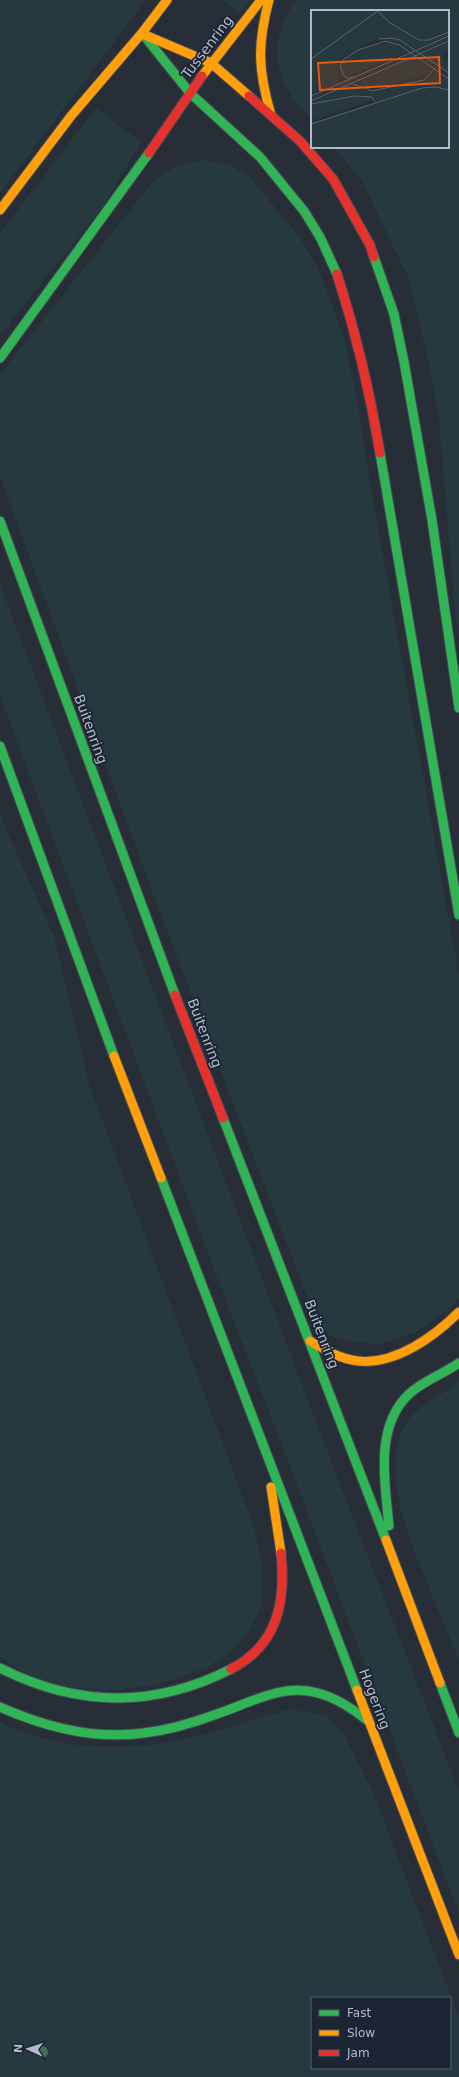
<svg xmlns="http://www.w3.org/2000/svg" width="459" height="2077" font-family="'DejaVu Sans',sans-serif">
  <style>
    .green { fill: #25393e; fill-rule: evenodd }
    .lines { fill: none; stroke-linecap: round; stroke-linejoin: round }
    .fast-casing { stroke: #454a53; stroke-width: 11 }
    .slow-casing { stroke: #454a53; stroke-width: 11 }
    .jam-casing { stroke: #454a53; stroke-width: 11 }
    .fast { stroke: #30b455; stroke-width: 9 }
    .slow { stroke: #ff9f0a; stroke-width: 9 }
    .jam { stroke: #e5322d; stroke-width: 9 }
    .tree { fill: #4b6a5a }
    .labels { text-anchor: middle; stroke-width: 3.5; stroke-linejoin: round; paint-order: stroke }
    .street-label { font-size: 14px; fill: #b2baca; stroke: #1b2533 }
    .inset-road { fill: none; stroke: #5f6672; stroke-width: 1 }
    .view { fill: #e8590c; fill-opacity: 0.15; stroke: #e8590c; stroke-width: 2 }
    .inset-edge { fill: none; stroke: #b2baca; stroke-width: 2 }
  </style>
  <rect width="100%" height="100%" fill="#282e38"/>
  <path class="green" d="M0,0H146L0,193Z
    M222,0H251L241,13Z
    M296,0H459V642L455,613L439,419L428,360L408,277L362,181L334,147H448V11H312V120C304,111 293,100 287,89C270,59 276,27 296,0Z
    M96,108L141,142L104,205L0,335V233Z
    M205,160L230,165L250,177L300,238L318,268L343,334L357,398L371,488L459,975V1298L444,1313L416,1332L380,1344L353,1342L331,1336L317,1323L159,910L0,477V374L151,184C170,167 180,164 205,160Z
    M0,584L328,1453L459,1791V1914L289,1464L219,1283L0,696Z
    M0,812L9,836L55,939L90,1087L253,1524L262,1561L263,1602L250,1630L232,1651L206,1668L156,1685L116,1690L72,1688L32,1677L0,1657Z
    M459,1381V1661C449,1636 438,1611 428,1585C409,1538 380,1475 405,1425C416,1404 443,1396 459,1381Z
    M290,1709L327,1716L345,1736L373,1792L459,2017V2077H0V1722C58,1752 131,1752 194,1737C226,1730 258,1718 290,1709ZM312,1998H450V2068H312Z"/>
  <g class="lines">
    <defs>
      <path id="fast" d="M142,33L190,93L260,157L304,211L320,237L337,274
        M374,257L394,314L404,362L432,520L459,708
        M0,358L149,153
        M380,453L459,915
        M0,521L175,995
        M0,746L114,1056
        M223,1118L386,1540
        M161,1178L357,1690
        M389,1526C385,1483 374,1427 409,1394C423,1381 443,1374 459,1363
        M0,1668C77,1707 153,1709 231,1669
        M440,1683L459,1733
        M0,1707C45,1727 94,1740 144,1733C169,1730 193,1723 217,1714C250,1703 282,1683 318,1693C337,1698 353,1709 368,1721"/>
      <path id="slow" d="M269,0C257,45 258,70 271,115
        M145,35L211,63L249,96
        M202,76L261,0
        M0,210L71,116L142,33L167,0
        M114,1056L161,1178
        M310,1341C325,1350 340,1359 358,1361C395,1365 434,1337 459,1312
        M271,1487L281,1553
        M386,1540L440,1683
        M357,1690L459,1955"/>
      <path id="jam" d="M249,96L300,141L333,179L370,245L374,257
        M149,153L202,76
        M337,274C356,333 370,392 380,453
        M175,995L223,1118
        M231,1669C278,1645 286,1602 281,1553"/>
    </defs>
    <use href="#fast" class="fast-casing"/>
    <use href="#slow" class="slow-casing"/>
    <use href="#jam" class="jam-casing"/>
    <use href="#fast" class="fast"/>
    <use href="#slow" class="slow"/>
    <use href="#jam" class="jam"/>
  </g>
  <circle class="tree" cx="42" cy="2052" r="6"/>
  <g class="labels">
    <g class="street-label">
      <text transform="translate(207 47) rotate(-53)" y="5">Tussenring</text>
      <text transform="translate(91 729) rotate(70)" y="5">Buitenring</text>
      <text transform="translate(205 1033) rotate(69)" y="5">Buitenring</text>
      <text transform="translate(322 1334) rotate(69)" y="5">Buitenring</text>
      <text transform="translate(375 1699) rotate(69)" y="5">Hogering</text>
    </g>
  </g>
  <g transform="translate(311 10)">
    <rect width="138" height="138" fill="#282e38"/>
    <path d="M0,0H138V21L114,29L108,28L70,6L106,29L115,30L138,22V25L105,39L90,30L72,27L57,33L30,48L27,55L28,72L0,85ZM138,27V30L108,43L122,53L120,55L103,44L0,90V87L101,43L84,32L73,29L87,30L105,41ZM79,32L97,42L35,67L30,59L32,51L47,40ZM138,32V38L131,47L138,57V62L111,44ZM104,46L118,57L119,61L113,66L62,78L52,75L51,70ZM125,63L138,70V79L120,76L67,91L61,86L41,85L0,93L40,75H46L54,81L61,82L113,71ZM126,77L138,81V138H0V114L112,78ZM38,87H60L62,90L0,111V94Z" fill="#25393e"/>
    <path class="inset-road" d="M67,1L78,12L108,30H117L138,22M68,29L80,28L89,30L138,63M0,49L68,0M44,67L36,68L32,65L29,56L33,49L47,40L75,31L88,35L138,69M42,74L61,81L113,70L125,57M0,86L138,26M0,91L138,31M0,94L43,86L61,87L64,92M0,114L111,78L125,77L138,80"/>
    <path class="view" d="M128,47L129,73L9,80L7,53Z"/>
    <rect width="138" height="138" class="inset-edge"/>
  </g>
  <rect x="311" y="1997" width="140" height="72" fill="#1b2533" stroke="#57616f"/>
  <rect x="319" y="2010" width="20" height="6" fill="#30b455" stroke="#57616f"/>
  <text x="347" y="2017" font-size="12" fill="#b2baca">Fast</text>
  <rect x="319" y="2030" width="20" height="6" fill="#ff9f0a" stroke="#57616f"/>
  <text x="347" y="2037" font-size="12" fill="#b2baca">Slow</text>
  <rect x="319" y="2050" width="20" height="6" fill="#e5322d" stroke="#57616f"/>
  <text x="347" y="2057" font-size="12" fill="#b2baca">Jam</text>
  <g transform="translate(28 2049) rotate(273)" stroke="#1b2533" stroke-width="3" paint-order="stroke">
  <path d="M0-3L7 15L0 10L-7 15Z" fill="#b2baca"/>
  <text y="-6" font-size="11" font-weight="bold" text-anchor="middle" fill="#b2baca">N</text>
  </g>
</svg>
